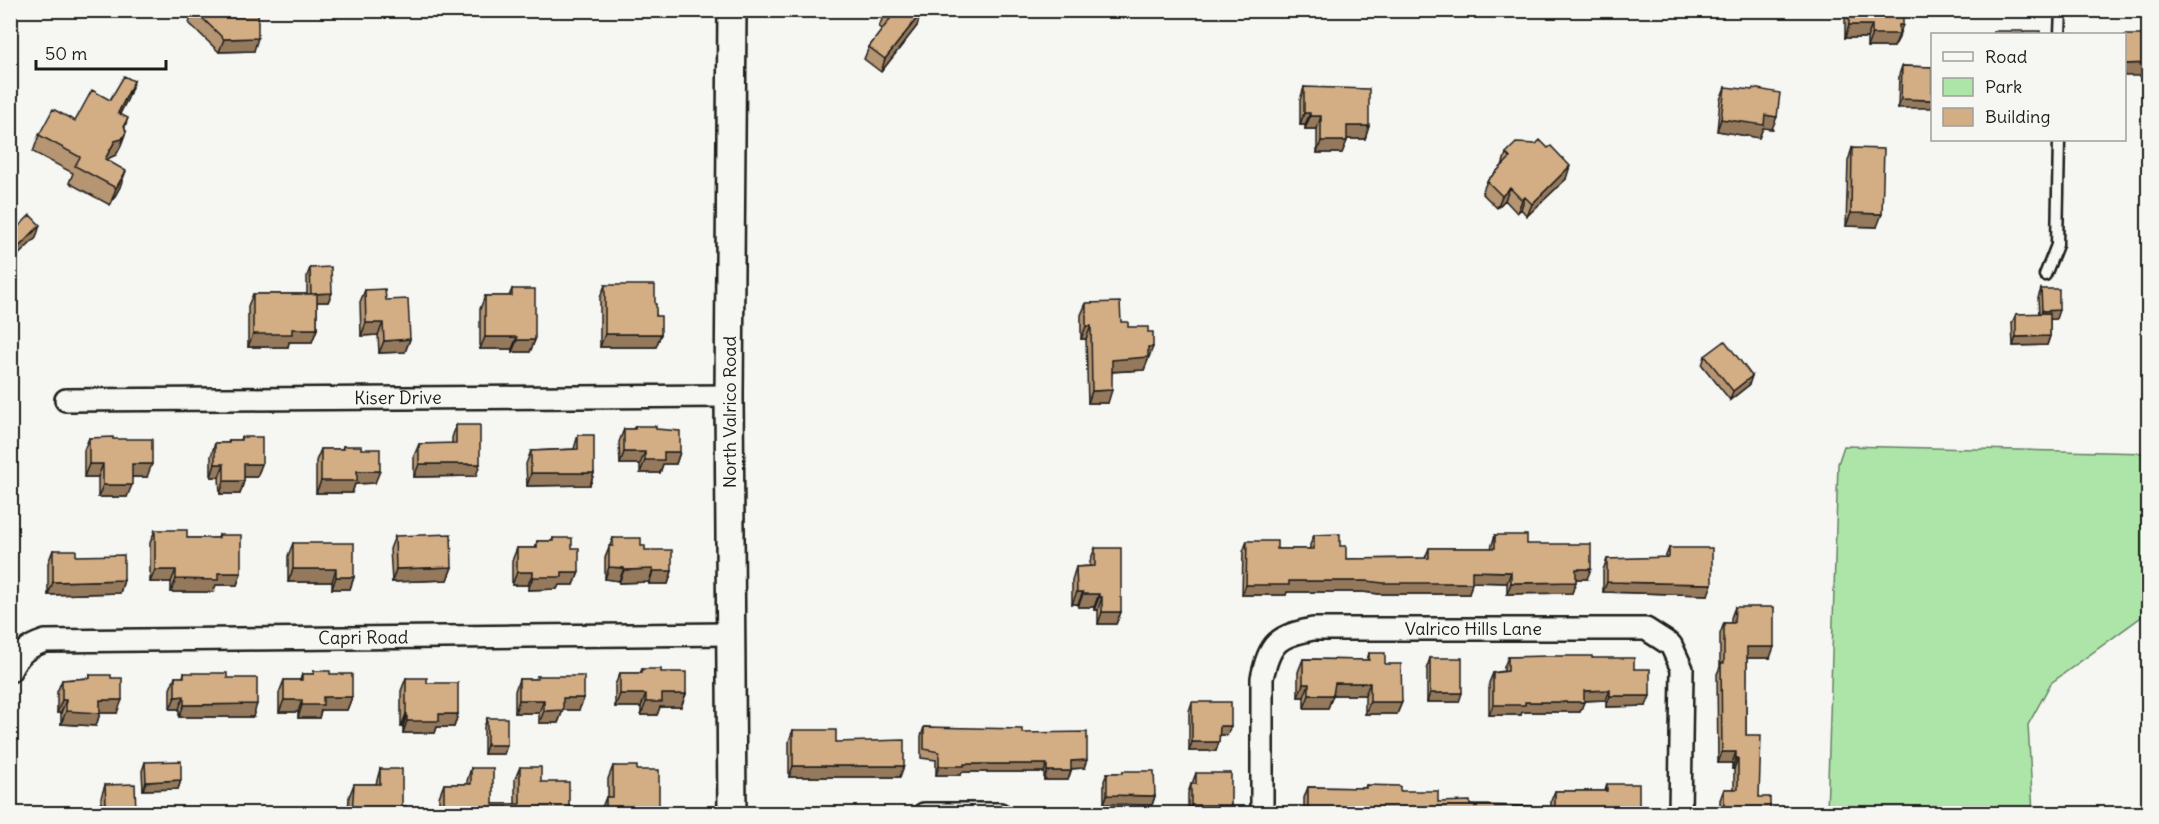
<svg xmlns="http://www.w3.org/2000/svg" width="2159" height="824" font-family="Delius,sans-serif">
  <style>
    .green { fill: #ade5a9; stroke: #648062; stroke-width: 1.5 }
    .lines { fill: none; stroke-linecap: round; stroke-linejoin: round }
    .service-casing { stroke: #1c1c1c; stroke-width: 15 }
    .minor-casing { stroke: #1c1c1c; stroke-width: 26 }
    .tertiary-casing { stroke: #1c1c1c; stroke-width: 32 }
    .service { stroke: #f6f6f2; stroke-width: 10 }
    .minor { stroke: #f6f6f2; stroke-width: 21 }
    .tertiary { stroke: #f6f6f2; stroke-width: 27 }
    .wall { fill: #b59572; stroke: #1c1c1c; stroke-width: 1.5 }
    .shaded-wall { fill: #94795c; stroke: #1c1c1c; stroke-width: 1.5 }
    .building { fill: #d3ad84; stroke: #1c1c1c; stroke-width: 1.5 }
    .labels { text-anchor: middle; stroke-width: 4.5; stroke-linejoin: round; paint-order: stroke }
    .street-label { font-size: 18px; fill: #1c1c1c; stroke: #f6f6f2 }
  </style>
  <rect width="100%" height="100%" fill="#f6f6f2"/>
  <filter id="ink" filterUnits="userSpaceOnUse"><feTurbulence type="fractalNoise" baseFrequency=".0167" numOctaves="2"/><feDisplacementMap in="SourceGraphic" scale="12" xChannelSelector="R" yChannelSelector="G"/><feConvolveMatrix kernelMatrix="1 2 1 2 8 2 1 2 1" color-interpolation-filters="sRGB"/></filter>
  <g filter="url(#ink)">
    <path class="green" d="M1844,446L2148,453V612L2051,683L2028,725L2033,813H1827L1838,464Z"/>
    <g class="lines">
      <defs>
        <path id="service" d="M2060,34L2061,10
          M2045,275L2057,245L2059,140"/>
        <g id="minor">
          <path id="s1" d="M66,400L729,396"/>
          <path id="s2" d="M10,671C18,654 27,647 45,641L730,634"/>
          <path d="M924,814H1000"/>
          <path id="s3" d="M1262,814V678C1270,642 1278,636 1313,629H1646L1671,645L1682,669L1680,814"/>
        </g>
        <path id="tertiary" d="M732,814L729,396L732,10"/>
      </defs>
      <use href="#service" class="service-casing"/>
      <use href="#minor" class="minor-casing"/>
      <use href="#tertiary" class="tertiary-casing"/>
      <use href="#service" class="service"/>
      <use href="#minor" class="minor"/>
      <use href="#tertiary" class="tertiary"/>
    </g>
    <path class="wall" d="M194,10H259L254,51L219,52L189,23Z
      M1847,10H1903L1899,38L1894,47H1867V38H1845V17Z
      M884,14L917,26L881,72L864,59L869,47L883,29L879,27Z
      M1902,66L1932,67L1898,108L1899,75Z
      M134,81L128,98L120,114L124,127L120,148L116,155L109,158L108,160L120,187L110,205L69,183L73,173L33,152L39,135L75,121L110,100Z
      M1304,87L1369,126L1365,139H1347L1342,153H1317V129H1305V125H1300V100Z
      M1725,87L1772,129L1763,128L1759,138L1717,131L1720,100Z
      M1852,148L1877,227L1846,226L1848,161Z
      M1506,153L1566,179L1527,216L1521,209L1517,213L1505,200L1497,208L1482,193L1487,181L1502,166Z
      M310,268L332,293L328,302H317V329L312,342H289L288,347H248V306L253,294H307V276Z
      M605,285L655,304L656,316L661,334L656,347H600V298Z
      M512,289L535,340L530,352H512V349H480V309L485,296H509Z
      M2041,289L2056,319H2050V336L2047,345L2013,346L2012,323L2016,314H2039L2038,298Z
      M365,290L386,300L410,339L405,352L379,353L378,335L361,336L360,302Z
      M1086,303L1121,322L1128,327L1148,360L1144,370L1112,372L1108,403H1088L1086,339H1081V315Z
      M1705,356L1749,385L1730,400L1702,365Z
      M456,425L476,476L414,477V456L419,444H452V438Z
      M635,426L656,429L680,452L676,464H663L660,473H640V464H620L619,442L624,429H633Z
      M578,435L594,473L590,485L527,486L526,464L531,451L574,449Z
      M241,437L262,464L257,477H244V481L240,494H220L219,477H211V456L215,443H228L229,440H240Z
      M89,438L113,439L147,477H132L127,497H98V477H84V450Z
      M343,446L361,449L375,483L355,484L352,493H316V461L321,449H342Z
      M155,530L187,538H218L219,535L241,573L237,585H216L213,592H171V582H150V543Z
      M1314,535L1340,546L1346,559L1425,558L1429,548H1491L1495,535L1527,544L1587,579H1576L1572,593L1507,594V583L1472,582L1469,594H1379L1363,592H1287L1286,595H1242L1243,552L1247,541L1277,549H1310V545Z
      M395,536L452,567L447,580L392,582L390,549Z
      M553,538L572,548L579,572L574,585H559L557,589L528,590V585H512V561L517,548H535L537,541H552Z
      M613,538L641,546L645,550L672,571L668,584H649V582L619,583V581L605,579V558Z
      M293,543L354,577L350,589H332V582H288V556Z
      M1095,548L1121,612L1116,624H1098V610H1094V607H1078V604H1072V580L1076,567L1090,566V561Z
      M1669,548L1708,595L1603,592V570L1607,559L1665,558Z
      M53,550L76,556L124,580L120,593L48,595V563Z
      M1735,607L1770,658H1747L1746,699V735L1759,797L1770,813H1720V800L1724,789H1734V769H1732V763H1718L1717,674L1720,667V634L1724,623H1731V618Z
      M1369,653L1385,664L1402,702L1397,714H1365V695H1333L1328,708H1304V697H1298V672L1303,659L1367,660Z
      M1508,657L1592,658L1634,669L1646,706L1606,707V700L1584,701L1580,712H1522L1521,715H1489V683L1493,673L1504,671V667Z
      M1430,658L1459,702H1427V667Z
      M642,669L661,672L686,694L681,707H660L657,715H641V707H615V685L620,673H640Z
      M314,671L352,697L347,710H321L319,718H298V712H279V693L284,680H300L302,674H313Z
      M184,673L253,717H179V709H170V689L175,677H183Z
      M90,675L117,713H100L96,726L61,724V713H57V692L62,680L89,678Z
      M537,676L584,698L579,710H563L558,723H539V713H515V691L519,679H536Z
      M406,678L427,683L458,714L454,727H437L435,733H403V727H401V691Z
      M1192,702L1227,735H1220L1216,751H1189V711Z
      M487,718L507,745L504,754H484V727Z
      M924,727L1022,733L1084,768L1071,769L1068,780H1044V772H962L961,775H936V760L921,758V736Z
      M793,730L836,742L900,777H789V741Z
      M145,762L181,780L178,789L143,790L142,771Z
      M613,766L637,770L657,813H601V810L606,797H608V779Z
      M520,767L541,782L569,806L572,813H437L439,808V797L444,784H467V781L471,768L493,804H515V779Z
      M380,769L406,813H348L349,797L354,784H376Z
      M1123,771L1155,796L1152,805L1104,804V781L1107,773H1122Z
      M1196,773L1228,813H1188V793L1191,784H1193V781Z
      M1607,784L1639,813H1551V801L1555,791H1605Z
      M105,785L136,813H93L96,804H101V797Z
      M1366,785L1400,791L1438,802L1470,805L1532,813H1304V798L1308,787L1365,788Z"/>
    <path class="shaded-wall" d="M921,13L917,26L881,72L885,59Z
      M1849,25H1872L1867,38H1845Z
      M1899,25H1903L1894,47H1867L1872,34Z
      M258,38L254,51L219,52L224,39Z
      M2148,63V76H2124V64Z
      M134,81L128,98L112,129L118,113Z
      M1901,99L1932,100V108H1898Z
      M1304,113H1310L1305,125H1300Z
      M1765,115L1777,117L1772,129L1763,128L1759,138L1717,131L1721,119Z
      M1310,116H1321L1317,129H1305Z
      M128,118L122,135L126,132L120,148L116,155L109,158L99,176L105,159Z
      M1347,126H1369L1365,139H1342Z
      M1321,141H1347L1342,153H1317Z
      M1570,166L1566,179L1527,216L1532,204Z
      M126,171L120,187L110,205L116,188Z
      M1510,188L1505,200L1497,208L1502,196Z
      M1525,197L1521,209L1517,213L1522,200Z
      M1851,213L1882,214L1877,227L1846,226Z
      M40,225L36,238L10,263V259L13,253Z
      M332,293L328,302H308L311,294Z
      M2059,310L2056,319L2039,320L2042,311Z
      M366,323H383L378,335L361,336Z
      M1086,326H1091L1086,339H1081Z
      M292,329H317L312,342H289L288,347H248L253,334Z
      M605,334H661L656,347H600Z
      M2050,336L2047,345L2013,346L2016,337Z
      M485,337H517L512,349H480Z
      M410,339L405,352L379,353L384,341Z
      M517,340H535L530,352H512Z
      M1148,347H1153L1144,370L1107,372L1112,360Z
      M1752,376L1749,385L1730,400L1733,391Z
      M1112,390L1108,403H1088L1092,391Z
      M624,452H645L640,464H620Z
      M664,452H680L676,464H663L660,473H640L645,460Z
      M89,464H103L98,477H84Z
      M132,464H152L147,477H127Z
      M215,464H224L219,477H211Z
      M244,464H262L257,477H240Z
      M419,464H480L476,476L414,477Z
      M357,471H380L375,483L355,484L352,493H316L321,481Z
      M531,473H594L590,485L527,486Z
      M224,481H244L240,494H220Z
      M103,485H132L127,497H98Z
      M452,567L447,580L392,582L396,569Z
      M609,567L624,568L619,581L605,579Z
      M293,569H336L332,582H288Z
      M653,569L649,582L619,583L624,570Z
      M1576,569H1591L1587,579H1572Z
      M155,570H176L171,582H150Z
      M653,571H672L668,584H649Z
      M1472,571L1511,572L1507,583L1469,582Z
      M517,572H533L528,585H512Z
      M562,572H579L574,585H559L557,589L528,590L533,577Z
      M218,573H241L237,585H216L213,592H171L176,579Z
      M336,577H354L350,589H332Z
      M124,580L120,593L48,595L53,582Z
      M1289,581H1367L1472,583L1469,594H1379L1363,592H1287L1286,595H1242L1246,585Z
      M1576,582L1572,593L1507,594L1511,583Z
      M1607,582L1712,584L1708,595L1603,592Z
      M1077,592H1083L1078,604H1072Z
      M1083,594H1099L1094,607H1078Z
      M1099,597H1102L1098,610H1094Z
      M1102,612H1121L1116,624H1098Z
      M1747,647H1774L1770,658H1743Z
      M1335,683H1370L1365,695H1330Z
      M1303,684H1309L1304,697H1298Z
      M1610,690L1606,700L1580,701L1584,691Z
      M1430,693H1462L1459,702H1427Z
      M620,694H646L641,707H615Z
      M662,694H686L681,707H660L657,715H641L646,702Z
      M1309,695H1333L1328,708H1304Z
      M184,696L179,709H170L175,697Z
      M1610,696H1650L1646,706L1606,707Z
      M323,697H352L347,710H321L319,718H298L302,705Z
      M563,698H584L579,710H558Z
      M62,700H66L61,713H57Z
      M100,700H122L117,713H98H100L96,726L61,724L66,711Z
      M284,700H302L298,712H279Z
      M519,700H544L539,713H515Z
      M1370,702H1402L1397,714H1365Z
      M1525,702H1584L1580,712H1522L1521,715H1489L1493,705Z
      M257,704L253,717H179L184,705Z
      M563,710L558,723H539L544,711Z
      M406,714H407L403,727H401Z
      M439,714H458L454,727H437L435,733H403L407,721Z
      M1220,726H1231L1227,735H1217Z
      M1192,742H1219L1216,751H1189Z
      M487,745H507L504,754H484Z
      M1722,752H1736L1732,763H1718Z
      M1736,758H1738L1734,769H1732Z
      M1087,760L1084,768L1068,769L1071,761Z
      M964,764H1047L1044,772H962L961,775H936L939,766Z
      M793,766H904L900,777H789Z
      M1047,771H1071L1068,780H1044Z
      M181,780L178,789L143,790L146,782Z
      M1107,795L1155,796L1152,805L1104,804Z
      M1191,805H1231L1228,813H1188Z
      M629,809H659L657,813H627Z"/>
    <path class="building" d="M194,10H258V38L224,39Z
      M887,10H918L921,13L885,59L869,47L890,19L884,14Z
      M1849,10H1903V25H1899V34H1872V25H1849Z
      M1994,31H2040V34H1994Z
      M2124,35H2148V63L2124,64Z
      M1902,66L1932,67V100L1901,99Z
      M124,76L134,81L118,113L128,118L124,125L126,132L122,139L115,141L105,159L126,171L116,188L75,166L80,157L39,135L53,109L75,121L92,90L110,100Z
      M1304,87L1369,89V126H1347V141H1321V116H1310V113H1304Z
      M1725,87L1752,90L1753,88L1780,93L1777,117L1765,115L1764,125L1721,119Z
      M1540,140L1548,148L1551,146L1570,166L1532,204L1525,197L1522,200L1510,188L1502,196L1487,181L1510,158L1506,153L1516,143L1536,144Z
      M1852,148L1884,149L1882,214L1851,213Z
      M30,215L40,225L13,253L10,251V221L11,220L18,227Z
      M331,267L332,293L311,294L310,268Z
      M605,285H655V304H656V316H661V334H605Z
      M385,289L386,300L408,299L410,339L384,341L383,323H366L365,290Z
      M512,289H535V340H517V337H485V296H512Z
      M2041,289H2059V310L2042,311Z
      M253,294H317V329H292V334H253Z
      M1120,302L1121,322H1128V327H1148V332H1153V347H1148V357L1112,360V390L1092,391L1091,326H1086V303Z
      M2050,313V336L2016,337V314Z
      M1725,341L1752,376L1733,391L1705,356Z
      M456,425H480V464H419V444L456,443Z
      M635,426H656V429L680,431V452H664V460H645V452H624V429H635Z
      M578,435H594V473H531V451L578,449Z
      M113,437V439H152V464H132V485H103V464H89V438Z
      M241,437H262V464H244V481H224V464H215V443H229V440H241Z
      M343,446H361V449H380V471H357V481H321V449H343Z
      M155,530H187V538H219V535H241V573H218V580L176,579V570H155Z
      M451,534L452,567L396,569L395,536Z
      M1340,534V546H1346V559L1429,558V548H1495V535H1527V544H1591V569H1576V582L1511,583V572L1472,571V583H1383L1367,581H1289V585H1246L1247,541H1277V549H1314V535Z
      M553,538H572V548H579V572H562V577H533V572H517V548H537V541H553Z
      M613,538H641V546H645V550H672V571H653V569L624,570V568L609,567V546H613Z
      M293,543H354V577H336V569H293Z
      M1095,548H1121V612H1102V597H1099V594H1083V592H1077L1076,567L1095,566Z
      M1669,548H1712V584L1607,582V559L1669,557Z
      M53,550H76V556L124,555V580L53,582Z
      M1735,607H1774V647H1747V695H1746V735H1761L1759,797H1770V813H1724V789H1738V758H1736V752H1722L1721,663H1724V623H1734Z
      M1369,653H1385V664H1401L1402,702H1370V683H1335L1333,695H1309V684H1303V659L1369,660Z
      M1548,656H1592V658H1634V669H1650V696H1610V690L1584,691V702H1525V705H1493V673L1508,671V657Z
      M1430,658H1462V693H1430Z
      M642,669H661V672H686V694H662V702H646V694H620V673H642Z
      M314,671H330V674H352V697H323V705H302V700H284V680H302V674H314Z
      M184,673H227V678H257V704L184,705V696L175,697V677H184Z
      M90,675H111V678H122V700H100V713L66,711V700H62V680L90,678Z
      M537,676H584V698H563V710L544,711V700H519V679H537Z
      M406,678H427V683H458V714H439V721H407V714H406Z
      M1192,702H1231V726H1220L1219,742H1192Z
      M487,718H507V745H487Z
      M924,727L1022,729V733L1087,732V760L1071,761V771H1047V764H964V766H939V752L924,749Z
      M793,730H836V742L904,740V766H793Z
      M181,761V780L146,782L145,762Z
      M613,766H637V770H659V809H629V813H606V797H613Z
      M520,767H541V782H569V806H572V813H439V808H444V784H471V768H493V804H520Z
      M380,769H402V806H406V813H352L354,784H380Z
      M1123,771H1154L1155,796L1107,795V773H1123Z
      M1196,773H1231V805H1191V784H1196Z
      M135,784L136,813H96V804H106L105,785Z
      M1607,784H1639V813H1555V791H1607Z
      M1366,785L1400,786V791H1438V802L1470,801V805L1532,806V813H1308V787L1366,788Z"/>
  </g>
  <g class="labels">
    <g class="street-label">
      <text dy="6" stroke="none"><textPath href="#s1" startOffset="332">Kiser Drive</textPath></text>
      <text transform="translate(730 412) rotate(-90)" y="6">North Valrico Road</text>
      <text dy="6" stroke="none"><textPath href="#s3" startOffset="374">Valrico Hills Lane</textPath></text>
      <text dy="6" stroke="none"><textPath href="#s2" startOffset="366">Capri Road</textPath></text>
    </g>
  </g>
  <rect width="2159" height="824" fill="none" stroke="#f6f6f2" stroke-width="36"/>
  <rect x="18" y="18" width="2123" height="788" fill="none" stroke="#1c1c1c" stroke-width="2" filter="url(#ink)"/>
  <rect x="1931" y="33" width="195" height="108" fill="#f6f6f2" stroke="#9f9f9c" stroke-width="1.5"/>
  <rect x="1943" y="52" width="30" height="9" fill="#f6f6f2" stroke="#9f9f9c" stroke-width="1.5"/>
  <text x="1985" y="63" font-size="18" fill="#1c1c1c">Road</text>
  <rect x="1943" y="78" width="30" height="18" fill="#ade5a9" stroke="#9f9f9c" stroke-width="1.5"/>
  <text x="1985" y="93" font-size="18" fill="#1c1c1c">Park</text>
  <rect x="1943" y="108" width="30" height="18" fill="#d3ad84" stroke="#9f9f9c" stroke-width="1.5"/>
  <text x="1985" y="123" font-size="18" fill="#1c1c1c">Building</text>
  <path d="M36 60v9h130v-9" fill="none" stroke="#1c1c1c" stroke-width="3"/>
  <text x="45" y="60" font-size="18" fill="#1c1c1c" stroke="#f6f6f2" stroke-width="4.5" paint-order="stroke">50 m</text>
</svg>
